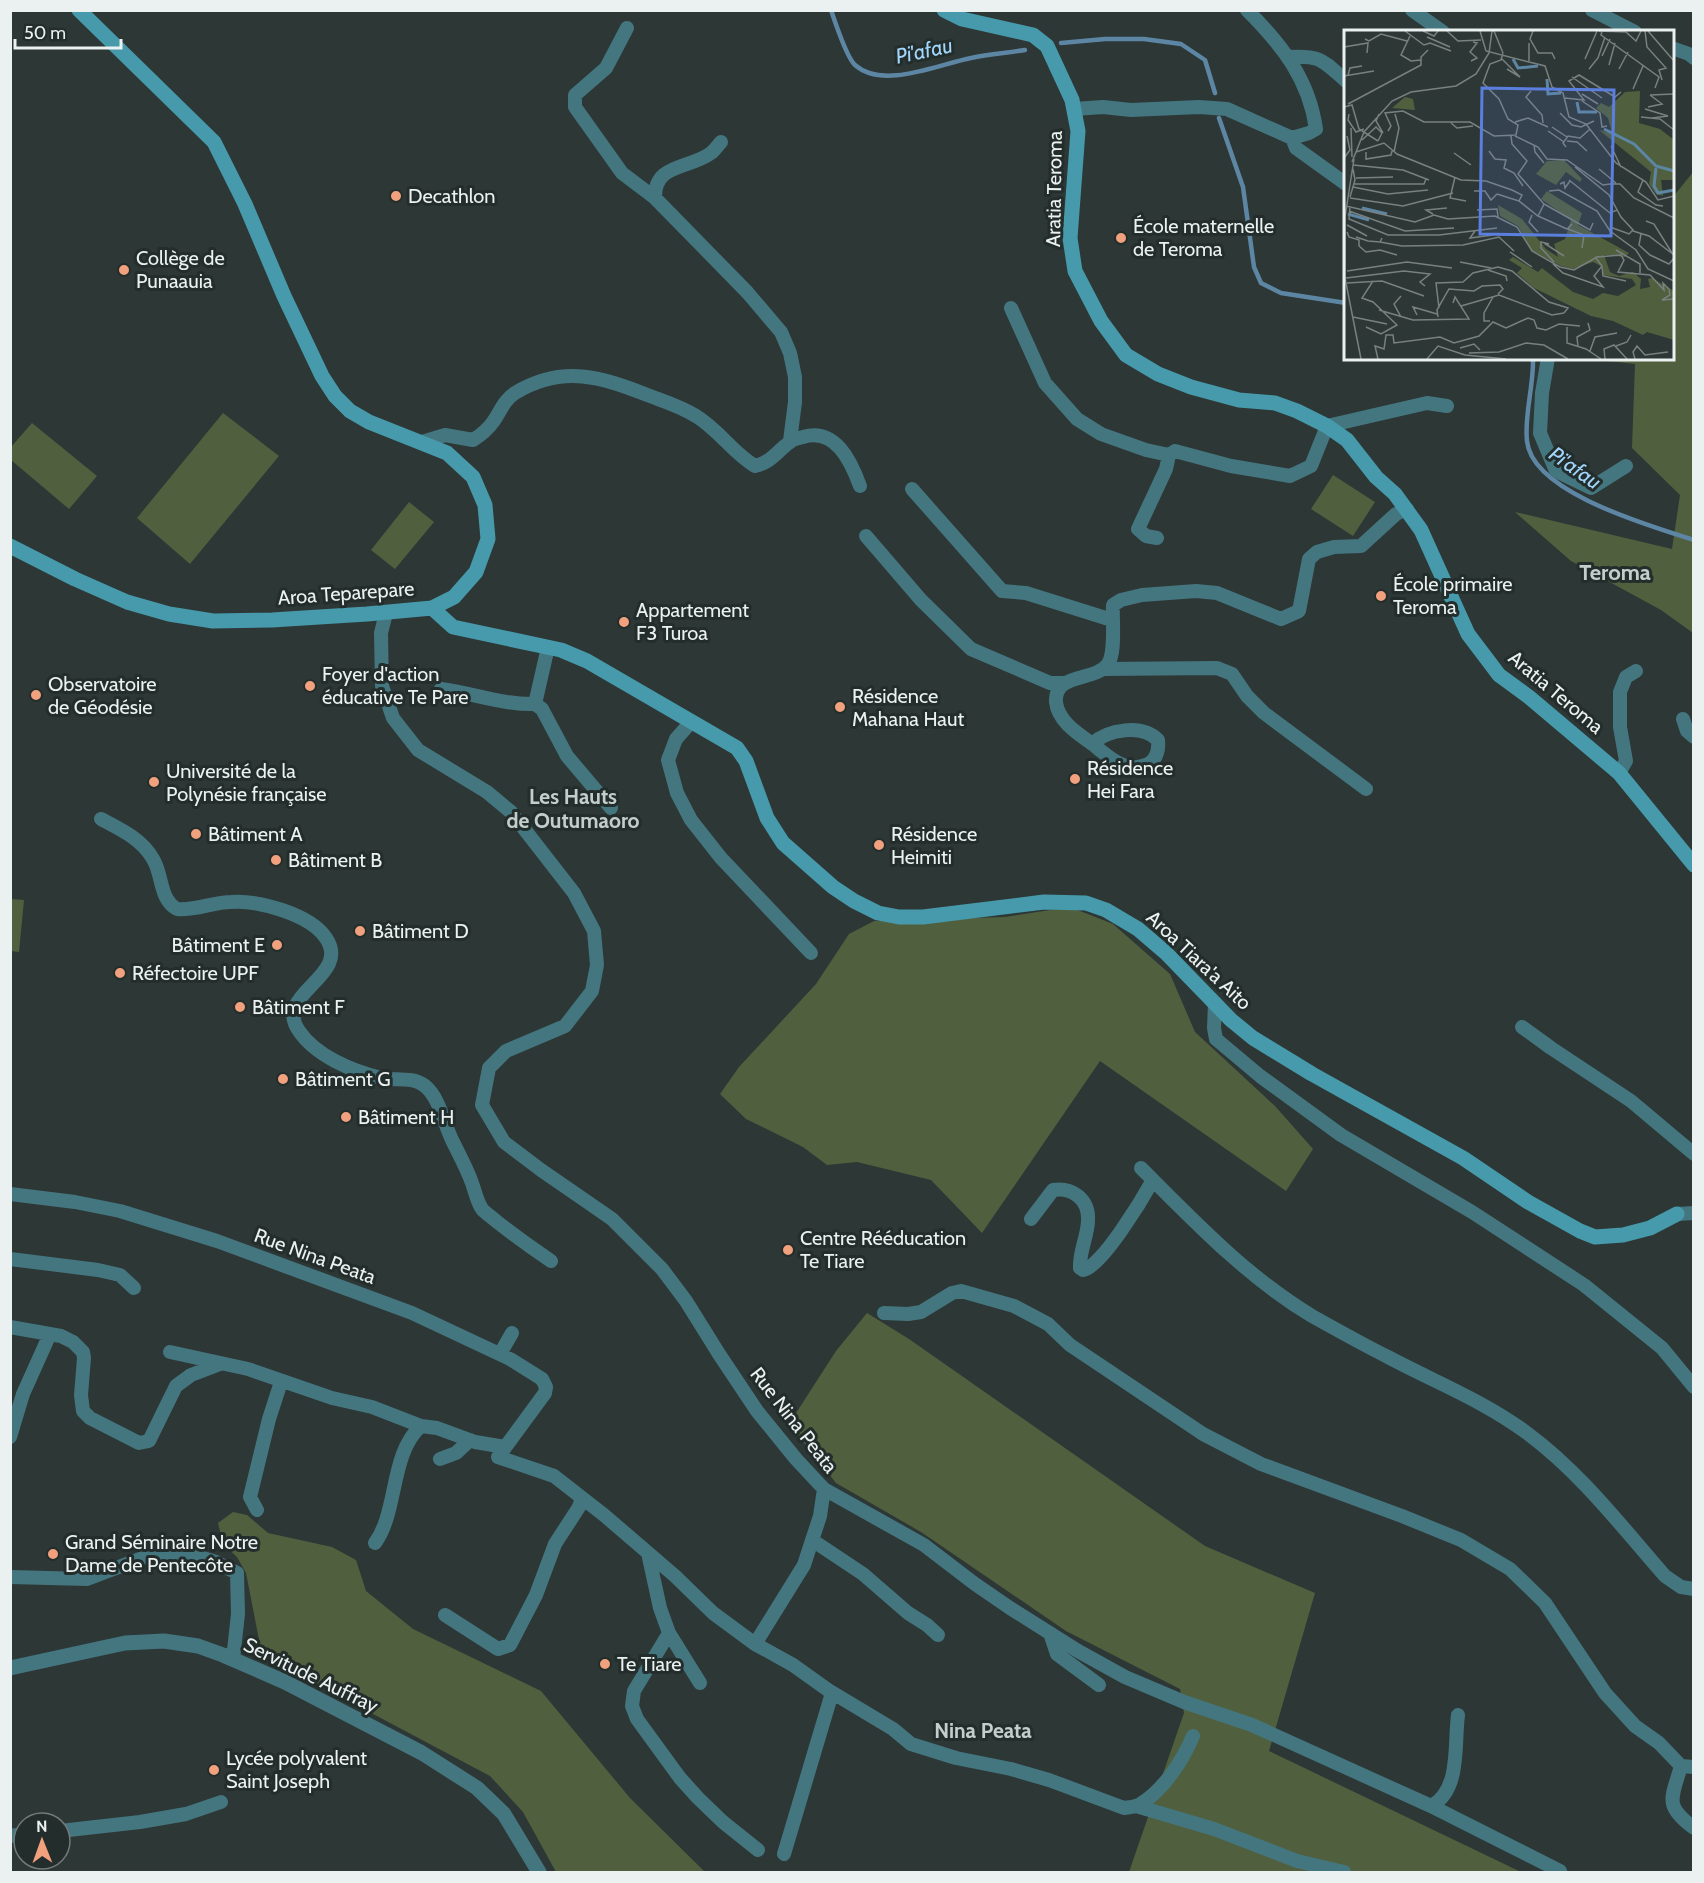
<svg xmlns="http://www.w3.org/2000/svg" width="1704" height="1883" font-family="Cabin,sans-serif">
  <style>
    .green { fill: #50603e }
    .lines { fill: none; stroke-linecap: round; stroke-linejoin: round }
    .stream { stroke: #5d86a4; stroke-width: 4.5 }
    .minor { stroke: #447680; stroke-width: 14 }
    .tertiary { stroke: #447680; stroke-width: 15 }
    .secondary { stroke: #469aab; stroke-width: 15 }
    .poi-dot { fill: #f1a17d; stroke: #232d2b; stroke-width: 2 }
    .labels { text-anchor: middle; stroke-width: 6; stroke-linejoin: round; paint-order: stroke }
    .street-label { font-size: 20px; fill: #ebf1f0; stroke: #232d2b }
    .poi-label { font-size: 20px; fill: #ebf1f0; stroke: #232d2b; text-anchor: start }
    .water-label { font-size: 21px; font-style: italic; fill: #a2d6fc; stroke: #232d2b }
    .neighbourhood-label { font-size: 21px; font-weight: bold; fill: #c3cecc; stroke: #232d2b }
    .quarter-label { font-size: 22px; font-weight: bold; fill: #c3cecc; stroke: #232d2b }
    .inset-river { fill: none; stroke: #5d86a4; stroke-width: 3 }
    .inset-road { fill: none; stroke: #798180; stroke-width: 1.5 }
    .view { fill: #5b7fdf; fill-opacity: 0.15; stroke: #5b7fdf; stroke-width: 3 }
    .inset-edge { fill: none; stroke: #ebf1f0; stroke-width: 3 }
  </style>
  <rect width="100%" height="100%" fill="#2d3735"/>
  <path class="green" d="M1693,172V633L1661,610L1571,561L1515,512L1672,549L1680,495L1632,448L1635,364L1589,359L1672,358L1673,197Z
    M223,413L279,456L190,564L137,518Z
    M32,423L97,476L69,509L11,460V447Z
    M1333,475L1375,502L1353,536L1311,509Z
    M409,502L434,522L395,569L371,550Z
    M11,899L24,900L19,952L11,951Z
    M1070,907L1113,924L1170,974L1195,1032L1275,1106L1313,1149L1286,1191L1100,1061L982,1233L931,1180L857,1162L827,1165L803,1147L746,1119L720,1094L739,1067L816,984L849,934L874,921L1005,917Z
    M867,1313L909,1339L1205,1546L1315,1593L1269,1751L1521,1872H1129L1184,1713L1180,1689L1066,1631L921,1532L836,1483L789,1424L836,1351Z
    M233,1512L247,1515L268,1533L332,1547L356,1560L366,1591L413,1629L541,1691L630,1798L705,1872H556L523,1812L490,1776L262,1655L246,1573L237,1557L223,1544L218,1523Z"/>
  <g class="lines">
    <path class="stream" d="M831,10C835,22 847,58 855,65C883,90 939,64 971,58C989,54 1007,53 1025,50
      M1061,43L1105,39H1144L1181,44L1205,60L1215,93
      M1219,118L1243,187L1254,267L1261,283L1281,293L1346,303
      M1533,358C1534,385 1524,415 1527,441C1532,493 1651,526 1694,540"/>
    <path class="minor" d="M1412,10L1443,32
      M1592,10L1635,32
      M627,28L606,68L575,95V107L622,173L655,198L747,292L781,332L790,353L795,377V402L790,441
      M1672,48L1689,54L1694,58
      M1288,57C1321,55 1322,60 1346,81
      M1074,109L1103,107L1131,110L1199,107L1227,109L1292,138L1309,133L1316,129C1309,79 1282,45 1247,10
      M1292,138L1296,148L1346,184
      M655,198C654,163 690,169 711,153C715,150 718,145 721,142
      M1011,308L1045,383L1077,419L1101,434L1146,450L1169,455L1175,451L1231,466L1290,476L1311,466L1327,426L1427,403L1447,406
      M1548,358L1542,393L1540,433L1556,471L1591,488L1626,466
      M422,442L445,435L473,440C481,435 488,429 493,422C501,411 503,401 515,393C563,364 602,377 650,396C666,402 682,407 696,416C719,430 733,453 755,466C772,462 777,451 790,442C793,439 799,438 803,437C835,427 851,461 860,486
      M912,489L1002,591L1026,593L1112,620
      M866,536L921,600L971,649L1050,683H1064
      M1157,538L1146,536L1138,529L1166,469L1169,455
      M548,647L535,704L542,709L567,756L611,808
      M1103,669L1217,668L1232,674L1247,696L1264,713L1366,789
      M441,689C472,693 504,705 535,704
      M1683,719L1687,731L1694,737
      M691,722L676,739L668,760L677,793L691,820L721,858L811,953
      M1092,744C1108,729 1142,724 1158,740C1159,750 1157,759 1148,764C1125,775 1107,755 1091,743C1077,733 1058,721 1056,702C1054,672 1095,682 1108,664C1116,652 1112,621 1113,605L1121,600L1142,595L1196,591L1217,593L1281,619L1299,611L1309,559L1317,552L1334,547L1361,546L1396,514L1407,509
      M1619,773L1626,761L1620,727V692L1626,677L1636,671
      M101,819C120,829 142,839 153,859C163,875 159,899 177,909C195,911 213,902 231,902C258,900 310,914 326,938C352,977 272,993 299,1031C316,1056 352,1071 381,1078C394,1081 413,1076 425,1086C440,1098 444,1125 453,1142C460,1156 467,1169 472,1183C475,1191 477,1202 482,1209C485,1213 492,1217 496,1221C514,1235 532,1248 551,1261
      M1215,1003L1214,1028L1216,1039L1260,1076L1341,1135L1472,1212L1584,1285L1662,1348L1694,1387
      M1522,1027L1551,1048L1631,1101L1694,1154
      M1141,1168C1194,1221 1247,1277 1312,1316C1337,1330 1362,1344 1388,1357C1435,1382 1484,1401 1527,1433C1580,1472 1622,1527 1665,1576L1681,1587L1694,1589
      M10,1194L75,1202L120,1211L217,1241L412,1313L510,1359L542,1379L546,1387L545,1393L498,1457L554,1476L604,1515L675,1576L713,1613L755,1644L804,1565L820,1516L824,1489L796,1459L757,1411L719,1354L686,1301L662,1269L612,1219L541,1170L504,1142L482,1105L489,1068L506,1051L565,1026L592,991L597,965L594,931L574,893L511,812L487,792L418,750L393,718L382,686L381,633L386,613
      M1677,1214L1694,1213
      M1031,1219L1053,1190C1072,1187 1089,1199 1088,1220C1088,1236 1079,1251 1080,1268L1083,1270C1101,1268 1143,1198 1153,1180
      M10,1259L98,1270L120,1275L134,1288
      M884,1313L908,1314L921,1312L952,1293L961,1291L1014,1306L1048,1324L1070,1345L1203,1434L1261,1464L1402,1516L1461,1540L1510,1569L1545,1603L1605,1693L1635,1726L1659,1743L1681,1766L1694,1767
      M10,1327L61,1336L73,1342L83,1352L84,1358L81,1395L83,1411L90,1418L139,1443L149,1441L176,1386L191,1375L220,1364
      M170,1352L248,1369L332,1398L372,1407L421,1426L437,1428L475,1442L505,1447
      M500,1354L512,1333
      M10,1437L23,1394L50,1334
      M440,1459L456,1453L470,1440
      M824,1489L924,1545L975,1584L1010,1608L1078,1651L1125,1677L1184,1702L1252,1725L1431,1806C1461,1791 1454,1744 1458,1715
      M257,1510L250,1497L269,1419L281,1382
      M812,1540L863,1574L908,1613L927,1625L938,1635
      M375,1543C398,1512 390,1453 421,1426
      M648,1553L660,1608L669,1633L700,1683
      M10,1577L87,1579L153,1554L196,1556L216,1562L237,1573L238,1614L233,1659
      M445,1615L498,1649L510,1645L536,1595L555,1544L579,1507L582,1498
      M669,1633L634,1691L632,1706L637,1719L680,1778L698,1798L723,1822L758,1850
      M1050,1633L1057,1654L1099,1685
      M755,1644L793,1665L828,1690L893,1729L911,1744L956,1758L1011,1769L1049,1780L1124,1808C1130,1807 1137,1807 1142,1803C1164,1789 1183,1760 1193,1736
      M1681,1766C1672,1798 1663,1805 1694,1828
      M1136,1806L1214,1829L1297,1861L1344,1872
      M1431,1806L1560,1871
      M60,1831L140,1822L186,1814L221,1802
      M10,1836L24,1834
      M784,1854L832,1693"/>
    <path class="tertiary" d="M10,1668L125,1643L164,1641L198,1646L223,1655L285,1682L422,1753L477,1788L504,1814L539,1872"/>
    <path class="secondary" d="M944,10L962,19L1033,35L1047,46L1072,100L1078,131L1070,238L1075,271L1101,321L1126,355L1158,374L1191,387L1239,400L1275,403L1297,411L1327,426L1347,440L1376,477L1395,494L1421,530L1468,634L1499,675L1529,697L1619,773L1694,865
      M10,546L75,579L127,602L169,614L213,621L272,620L367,614L432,608L454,597L476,572L488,539L485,505L473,477L447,453L369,422L350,411L335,396L322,376L284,296L245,204L214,142L79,10
      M432,608L453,627L561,650L587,661L737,748L746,761L767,818L783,843L833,887L854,901L878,913L899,917H923L1044,902L1086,903L1106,910L1138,929L1166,953L1231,1020L1253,1038L1312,1074L1463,1158L1528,1202L1580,1231L1595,1237L1623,1235L1650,1228L1677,1214"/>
  </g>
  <g class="poi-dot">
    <circle cx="396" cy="196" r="6"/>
    <circle cx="1121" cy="238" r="6"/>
    <circle cx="124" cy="270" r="6"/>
    <circle cx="1381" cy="596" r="6"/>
    <circle cx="624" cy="622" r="6"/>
    <circle cx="310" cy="686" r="6"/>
    <circle cx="36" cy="695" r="6"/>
    <circle cx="840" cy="707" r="6"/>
    <circle cx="1075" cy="779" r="6"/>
    <circle cx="154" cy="782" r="6"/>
    <circle cx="196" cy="834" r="6"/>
    <circle cx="879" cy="845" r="6"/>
    <circle cx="276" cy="860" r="6"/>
    <circle cx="360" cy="931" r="6"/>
    <circle cx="277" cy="945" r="6"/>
    <circle cx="120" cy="973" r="6"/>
    <circle cx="240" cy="1007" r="6"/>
    <circle cx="283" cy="1079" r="6"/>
    <circle cx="346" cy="1117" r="6"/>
    <circle cx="788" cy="1250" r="6"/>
    <circle cx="53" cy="1554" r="6"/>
    <circle cx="605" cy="1664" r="6"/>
    <circle cx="214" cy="1770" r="6"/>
  </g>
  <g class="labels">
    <g class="street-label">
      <text transform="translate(1054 189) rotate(-89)" y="7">Aratia Teroma</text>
      <text transform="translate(346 593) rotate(-4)" y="7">Aroa Teparepare</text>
      <text transform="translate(1556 692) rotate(40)" y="7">Aratia Teroma</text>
      <text transform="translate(1199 960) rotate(43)" y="7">Aroa Tiara'a Aito</text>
      <text transform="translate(315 1256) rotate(20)" y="7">Rue Nina Peata</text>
      <text transform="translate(794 1420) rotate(52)" y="7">Rue Nina Peata</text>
      <text transform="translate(311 1675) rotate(26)" y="7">Servitude Auffray</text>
    </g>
    <g class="poi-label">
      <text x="408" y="203">Decathlon</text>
      <text x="1133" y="233">École maternelle<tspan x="1133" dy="23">de Teroma</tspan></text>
      <text x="136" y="265">Collège de<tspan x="136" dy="23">Punaauia</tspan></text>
      <text x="1393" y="591">École primaire<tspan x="1393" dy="23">Teroma</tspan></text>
      <text x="636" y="617">Appartement<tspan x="636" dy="23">F3 Turoa</tspan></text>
      <text x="322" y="681">Foyer d'action<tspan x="322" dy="23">éducative Te Pare</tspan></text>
      <text x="48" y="691">Observatoire<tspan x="48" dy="23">de Géodésie</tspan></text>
      <text x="852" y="703">Résidence<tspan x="852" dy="23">Mahana Haut</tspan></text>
      <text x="1087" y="775">Résidence<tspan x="1087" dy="23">Hei Fara</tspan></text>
      <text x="166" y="778">Université de la<tspan x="166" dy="23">Polynésie française</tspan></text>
      <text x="208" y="841">Bâtiment A</text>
      <text x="891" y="841">Résidence<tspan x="891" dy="23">Heimiti</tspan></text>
      <text x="288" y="867">Bâtiment B</text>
      <text x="372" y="938">Bâtiment D</text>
      <text x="265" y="952" text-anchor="end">Bâtiment E</text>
      <text x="132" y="980">Réfectoire UPF</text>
      <text x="252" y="1014">Bâtiment F</text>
      <text x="295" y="1086">Bâtiment G</text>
      <text x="358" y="1124">Bâtiment H</text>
      <text x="800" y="1245">Centre Rééducation<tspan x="800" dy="23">Te Tiare</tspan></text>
      <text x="65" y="1549">Grand Séminaire Notre<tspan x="65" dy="23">Dame de Pentecôte</tspan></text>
      <text x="617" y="1671">Te Tiare</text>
      <text x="226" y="1765">Lycée polyvalent<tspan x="226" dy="23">Saint Joseph</tspan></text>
    </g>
    <g class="water-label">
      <text transform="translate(924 51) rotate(-12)" y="7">Pi'afau</text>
      <text transform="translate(1575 468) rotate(35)" y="7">Pi'afau</text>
    </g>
    <g class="neighbourhood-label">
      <text x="573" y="804">Les Hauts<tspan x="573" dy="24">de Outumaoro</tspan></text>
      <text x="983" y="1738">Nina Peata</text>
    </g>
    <g class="quarter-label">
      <text x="1615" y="580">Teroma</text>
    </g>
  </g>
  <g transform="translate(1344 30)">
    <rect width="330" height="330" fill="#2d3735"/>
    <path d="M296,61L295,93L316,99L330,110V150H317L319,166L312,164L305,154L307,142L255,100L266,103L267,99L264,88L252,78L257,73L265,77L281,62ZM61,67L69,69L71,80L48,78ZM220,130L238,149L236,152L222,142L212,155L192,144L203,131ZM203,161L238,183L234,195L285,223L281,227L260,225L266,242L275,246L289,242L297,249L296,259L306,257L304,249L308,248L330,261V310L303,302L299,305L269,291L247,286L190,258L173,243L178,238L165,230L169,227L194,242L198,238L229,262L249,269L259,263L274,266L292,255L288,249L258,245L259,237L249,232L229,239L217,236L187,220L174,196L156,186L154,175L178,189L202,219L214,227L210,214L221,209L227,190L197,169Z" fill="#50603e"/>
    <path class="inset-river" d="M169,29L174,38L194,36M203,49L204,64L217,63M233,72L235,82H253M260,99L290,114L312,136L330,141M312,138L310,156L314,163L330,160M18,178L43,184M4,184L25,190"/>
    <path class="inset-road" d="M61,1L80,15L86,13L107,21M79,1L90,6L94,1M103,1L114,11L137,10M136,1L142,21L201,36L208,57L219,63L225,87L242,94L272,133L302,152L314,170L330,166M150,1L159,23M189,1L186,9L194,23H208L211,29M255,1L282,2L292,11L297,1M258,1L257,5L315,47L311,58M301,1L303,17L322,38L315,40L318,50M304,1L330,31M66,6L57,25L67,31L77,30M83,7L106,17M21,9L25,11L37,4L63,11M0,17L24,13L23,23M258,26L266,9M158,29L176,47L163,39M241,29L253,1M127,31L133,28L126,22L133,13L129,12M185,31V13M265,35L271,13M245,39L254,28L261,7M275,39L284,22M4,45L6,38L18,36M0,46L30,41M228,47L258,68M289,59L299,36M187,61L182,67L198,85L199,93M238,64L254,74M306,65L330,64M221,68L240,70L225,51L235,45L271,67L277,62M238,71L256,83L258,97L263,96M4,74L77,35V27L84,20M0,77L8,75L15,99L34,111M304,77L318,74L306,65M301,79L324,86L308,88M216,83L228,95L237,97L250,91M5,84L4,90L12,102L20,99M35,84L32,91L39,103M297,87L316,89L330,100M171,92L184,88L204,97M107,93L113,98L129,96M208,97L223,107M7,98L8,127M44,101L47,96L41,83L59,81L80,92H126L150,106L172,105L174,95L164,89L155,69L139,53L146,34L157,30L159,23M204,101L220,112M171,106L194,117L203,129L223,130L259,155L266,154M18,110L32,97L38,103L34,111M223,111L233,112L243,121M190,115L191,122L200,133M267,116L277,137M222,117L219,113L224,106L236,108L246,99M145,121L151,129L162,130L160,138L170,143L179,156M12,122L40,113L53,124L117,150L142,151L168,160L178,165L175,171L194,186L200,174L174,144L183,131L168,114L167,106M22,122V129L47,125L48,121M50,122L55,98L51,84M110,123L127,135M0,128L6,120L3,106M10,129L1,187V248L17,329M8,132L20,102L48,71L67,62L112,56L132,44L145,23L148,1M9,135L59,140L85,150M231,137L265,165L277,187L289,200L285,204L266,197M255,139L272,153M111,147L106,168L122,171M12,148L49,147M225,150L266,183L273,180M299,150L294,162L312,175L319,176M10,154H80L82,149M216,154L220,152L221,158L226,151M266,154H276L290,168L330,188M9,157L44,164L84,160M130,161H141L147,170L153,164M205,161L215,160L253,181L266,201L292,220L304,239L330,251M153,164L175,171M6,167L11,150L9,139M6,168L59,176L109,163M200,174L246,200L249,193M2,176L71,192L90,185L104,189L151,186L173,197L188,221L216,237L230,240L253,227L277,225L280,230L274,242L306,245L320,260L319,253L325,259L326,265L318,270L330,269M6,177L5,189L44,205H95L153,198M133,180L153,179L154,187M5,181L61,201L110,198M89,184L82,180L103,178M188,185L185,192L194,202M194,186L223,199L228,194M302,191L310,194L328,223M3,195L23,206M224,199L240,205L238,218M131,201L126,208L149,205M289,201L305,206L330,225M3,202L5,207L15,210V216L22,222L36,220L53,225M297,204L295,215L306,225L325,234L330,228M12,207L24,211L36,212L38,208M36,212L58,216L119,215L155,207L170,221M200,213L220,226M205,214L197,212V218L210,232M272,220L296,234V243M166,222L188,237M116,232L147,238M209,234L219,243L259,257L250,246L258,236L251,227M258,237L259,246L282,251M144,240L162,246L163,251M3,241L63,232L108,238M2,248L60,241L86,244L76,252L81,256M3,253L38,251L80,266M117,276L155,265L208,285L220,283M95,278L92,253L119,252L129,243L154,237L168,241L205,272L224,278L220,283M35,280L69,290L125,289L111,267L109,273M73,285L69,277L93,284M9,287L43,294M57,287L50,274L57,266M94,287L93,280L105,259L130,261L138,256L156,255L159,259L154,264M146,291H140V283L149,267M22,297L37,304L53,295L29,272L18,268L29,251M223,297V313L242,319L257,329M272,316L283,312L287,305M234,317L233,307L246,300L244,293M116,318L130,314L136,320M246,321L251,307L273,303M125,323L155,322L182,313L200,315L224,329M34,329L31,316L40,319L42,305H49L50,313L96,307L110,313L135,306L149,292L162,298L184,288L190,290L193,298L202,300L215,294L236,296M83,329L94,316L121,325L162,329M261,329L260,319L270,315L283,329M291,329L289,322L293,316L301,325L324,322"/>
    <path class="view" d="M138,58L270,60L267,206L136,204Z"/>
    <rect width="330" height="330" class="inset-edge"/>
  </g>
  <rect width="1704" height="1883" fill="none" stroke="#ebf1f0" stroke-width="24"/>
  <g transform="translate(42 1841) rotate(359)"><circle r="28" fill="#232d2b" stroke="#737b7a" stroke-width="1.5"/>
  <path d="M0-4.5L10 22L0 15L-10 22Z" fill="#f1a17d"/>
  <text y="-9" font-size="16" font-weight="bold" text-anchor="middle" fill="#ebf1f0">N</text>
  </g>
  <path d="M15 39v9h106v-9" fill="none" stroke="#ebf1f0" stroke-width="3"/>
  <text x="24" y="39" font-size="18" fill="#ebf1f0" stroke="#232d2b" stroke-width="4.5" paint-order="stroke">50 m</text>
</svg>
